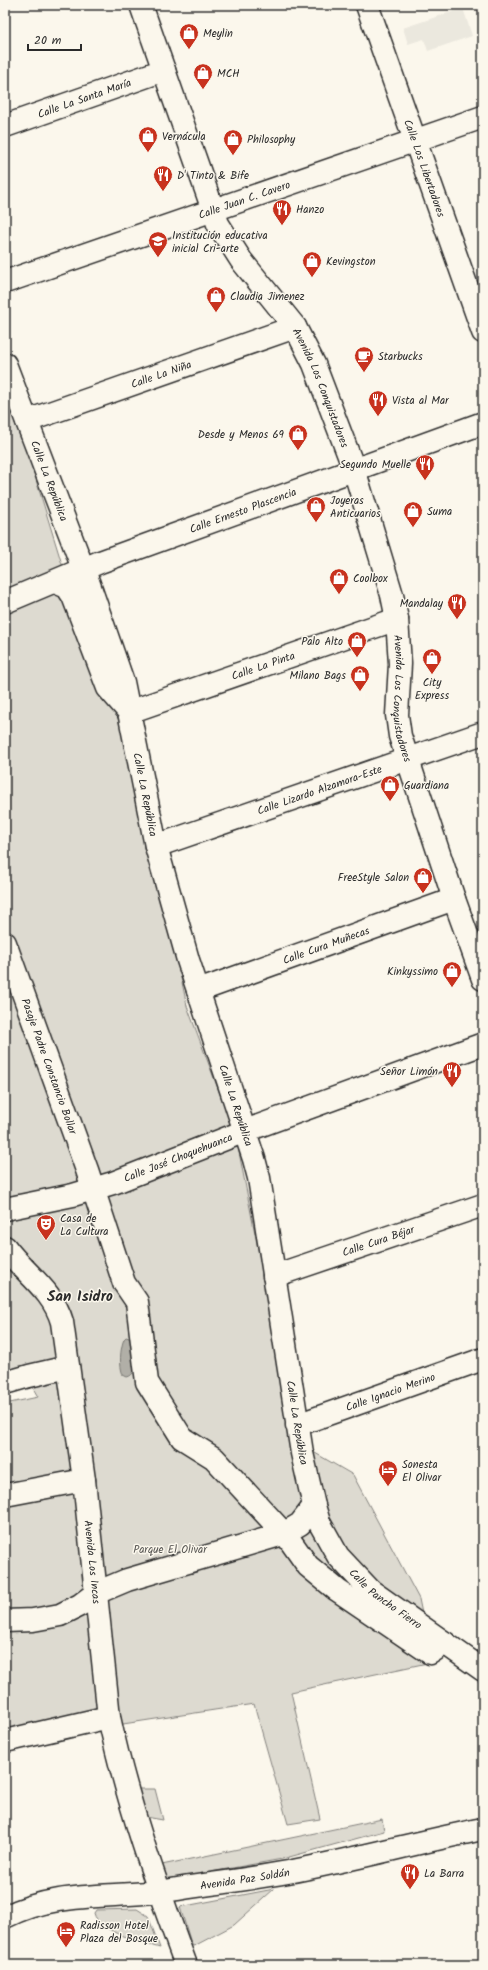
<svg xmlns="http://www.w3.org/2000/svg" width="488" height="1970" font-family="Kalam,sans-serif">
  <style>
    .built { fill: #ebe8de }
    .green { fill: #dddad0; stroke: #84827e }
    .water { fill: #b1afa7; stroke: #7b7a75 }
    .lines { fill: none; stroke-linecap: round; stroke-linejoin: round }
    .minor-casing { stroke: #2b2b2b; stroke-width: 25 }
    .major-casing { stroke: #2b2b2b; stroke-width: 25 }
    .minor { stroke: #fbf7ec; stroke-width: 22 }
    .major { stroke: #fbf7ec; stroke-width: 22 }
    .labels { text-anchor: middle; stroke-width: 3; stroke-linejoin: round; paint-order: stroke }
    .poi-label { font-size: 11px; fill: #2b2b2b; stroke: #fbf7ec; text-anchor: start }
    .street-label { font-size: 11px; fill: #2b2b2b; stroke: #fbf7ec }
    .park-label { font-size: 11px; fill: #585754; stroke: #fbf7ec }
    .district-label { font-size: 15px; font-weight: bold; fill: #2b2b2b; stroke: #fbf7ec }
  </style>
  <rect width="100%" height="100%" fill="#fbf7ec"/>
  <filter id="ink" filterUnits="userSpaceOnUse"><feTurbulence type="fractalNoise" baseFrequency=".025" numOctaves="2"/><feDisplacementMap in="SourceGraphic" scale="8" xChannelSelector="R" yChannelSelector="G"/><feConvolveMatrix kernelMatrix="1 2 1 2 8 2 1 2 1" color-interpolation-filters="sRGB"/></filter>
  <g filter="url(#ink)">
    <path class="built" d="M463,8L472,36L428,51L424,39L408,44L403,28Z"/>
    <path class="green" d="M5,391L16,415L73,600L120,724L151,837L187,1006L236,1137L296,1442L353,1475L419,1599L432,1662L291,1692L320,1819L288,1824L254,1704L5,1742V1404L38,1397L28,1379L5,1369Z
      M139,1789H155L163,1820L146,1817Z
      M382,1819L384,1831L282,1859L161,1881L157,1866Z
      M274,1889L234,1925L196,1945L193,1946L191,1943L180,1907Z
      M137,1909L148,1916L160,1948C143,1943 98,1932 94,1913L96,1910Z"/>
    <path class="water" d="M126,1337L129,1338C134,1348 141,1374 127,1377L123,1375C119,1366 120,1349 124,1339Z"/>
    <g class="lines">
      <defs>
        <g id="minor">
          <path id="s1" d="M367,5L483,332"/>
          <path id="s2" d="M5,126L164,70"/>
          <path id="s3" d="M5,282L483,117"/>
          <path id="s4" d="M5,364L89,584L123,682L156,846L188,960L254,1159L259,1178L302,1453L314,1506L319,1522L338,1556L371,1591L483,1670"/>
          <path id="s5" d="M27,421L295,327"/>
          <path id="s6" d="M55,582L67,587L73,596L108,688L129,712L397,619"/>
          <path id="s7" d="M5,602L100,562L483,423"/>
          <path id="s8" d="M156,846L483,733"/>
          <path id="s9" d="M5,943L87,1170L124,1283L137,1302L147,1382L182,1438L214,1458L289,1539L308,1566L337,1590L430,1653L445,1643"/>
          <path id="s10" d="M198,991L454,899"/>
          <path id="s11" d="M5,1209L73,1195L113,1183L245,1131L483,1044"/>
          <path id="s12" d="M5,1247C24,1273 53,1290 62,1322L84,1480L109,1717C127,1802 156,1884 186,1965"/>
          <path id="s13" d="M274,1276L483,1205"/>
          <path d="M5,1383L29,1376L68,1367"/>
          <path id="s14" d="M297,1425L483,1359"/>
          <path d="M5,1495L84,1480"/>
          <path d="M5,1621L33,1620L60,1615L80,1605L96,1593L127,1580L283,1534L300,1524L314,1506"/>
          <path d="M5,1741L109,1717"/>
          <path id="s15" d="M5,1917C57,1890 115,1899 171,1890C210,1884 249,1879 288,1872C353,1860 418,1842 483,1829"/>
        </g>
        <g id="major">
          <path id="s16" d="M141,5L218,224L241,260L295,327L314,364L354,469L392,595L397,619L400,664L397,715L400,736L454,899L483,979"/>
        </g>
      </defs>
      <use href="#minor" class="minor-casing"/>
      <use href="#major" class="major-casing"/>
      <use href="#minor" class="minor"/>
      <use href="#major" class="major"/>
    </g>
  </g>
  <defs>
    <symbol id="shop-pin" viewBox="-11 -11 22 30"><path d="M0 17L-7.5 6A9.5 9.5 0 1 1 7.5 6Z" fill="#c8321e" stroke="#fbf7ec"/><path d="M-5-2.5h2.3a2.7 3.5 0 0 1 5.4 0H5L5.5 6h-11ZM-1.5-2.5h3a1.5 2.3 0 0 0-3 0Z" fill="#fff"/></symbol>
    <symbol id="restaurant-pin" viewBox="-11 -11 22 30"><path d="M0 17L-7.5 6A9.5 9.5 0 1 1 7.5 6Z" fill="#c8321e" stroke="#fbf7ec"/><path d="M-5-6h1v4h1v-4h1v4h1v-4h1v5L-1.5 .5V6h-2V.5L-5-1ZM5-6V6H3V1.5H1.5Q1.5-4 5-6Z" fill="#fff"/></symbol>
    <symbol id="school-pin" viewBox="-11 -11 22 30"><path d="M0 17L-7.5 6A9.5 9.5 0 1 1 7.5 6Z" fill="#c8321e" stroke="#fbf7ec"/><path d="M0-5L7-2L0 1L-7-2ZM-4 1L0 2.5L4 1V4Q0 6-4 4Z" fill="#fff"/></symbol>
    <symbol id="cafe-pin" viewBox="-11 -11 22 30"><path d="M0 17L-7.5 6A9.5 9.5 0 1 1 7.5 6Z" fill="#c8321e" stroke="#fbf7ec"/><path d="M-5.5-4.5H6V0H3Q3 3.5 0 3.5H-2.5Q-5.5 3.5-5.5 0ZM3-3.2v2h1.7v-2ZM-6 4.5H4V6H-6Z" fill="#fff"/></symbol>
    <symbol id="theatre-pin" viewBox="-11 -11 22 30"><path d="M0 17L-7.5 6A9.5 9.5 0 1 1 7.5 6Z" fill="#c8321e" stroke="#fbf7ec"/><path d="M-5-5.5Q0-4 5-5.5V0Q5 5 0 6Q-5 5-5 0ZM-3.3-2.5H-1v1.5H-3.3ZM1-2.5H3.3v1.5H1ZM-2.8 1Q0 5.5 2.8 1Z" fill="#fff"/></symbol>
    <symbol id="hotel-pin" viewBox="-11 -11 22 30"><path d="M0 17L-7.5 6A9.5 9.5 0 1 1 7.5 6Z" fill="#c8321e" stroke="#fbf7ec"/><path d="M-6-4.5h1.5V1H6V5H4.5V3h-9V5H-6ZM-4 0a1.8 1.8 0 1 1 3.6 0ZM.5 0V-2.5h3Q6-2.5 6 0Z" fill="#fff"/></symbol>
  </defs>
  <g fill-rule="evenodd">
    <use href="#shop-pin" x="178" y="22" width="22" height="30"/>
    <use href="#shop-pin" x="192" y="62" width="22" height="30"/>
    <use href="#shop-pin" x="137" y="125" width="22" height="30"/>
    <use href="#shop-pin" x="222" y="128" width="22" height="30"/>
    <use href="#restaurant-pin" x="152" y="164" width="22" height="30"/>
    <use href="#restaurant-pin" x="271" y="198" width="22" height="30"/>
    <use href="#school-pin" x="147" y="230" width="22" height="30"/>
    <use href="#shop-pin" x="301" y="250" width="22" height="30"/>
    <use href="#shop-pin" x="205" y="285" width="22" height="30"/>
    <use href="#cafe-pin" x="353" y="345" width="22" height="30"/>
    <use href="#restaurant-pin" x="367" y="389" width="22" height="30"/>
    <use href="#shop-pin" x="287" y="423" width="22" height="30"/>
    <use href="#restaurant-pin" x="414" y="453" width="22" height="30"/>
    <use href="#shop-pin" x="305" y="495" width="22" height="30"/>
    <use href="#shop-pin" x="402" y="500" width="22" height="30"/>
    <use href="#shop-pin" x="328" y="567" width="22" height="30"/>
    <use href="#restaurant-pin" x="446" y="592" width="22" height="30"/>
    <use href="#shop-pin" x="346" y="630" width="22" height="30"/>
    <use href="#shop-pin" x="421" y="647" width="22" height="30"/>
    <use href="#shop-pin" x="349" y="664" width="22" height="30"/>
    <use href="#shop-pin" x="379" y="774" width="22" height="30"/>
    <use href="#shop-pin" x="412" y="866" width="22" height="30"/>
    <use href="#shop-pin" x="441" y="960" width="22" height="30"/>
    <use href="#restaurant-pin" x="441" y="1060" width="22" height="30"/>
    <use href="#theatre-pin" x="35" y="1213" width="22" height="30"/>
    <use href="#hotel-pin" x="377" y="1459" width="22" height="30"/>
    <use href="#restaurant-pin" x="399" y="1862" width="22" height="30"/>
    <use href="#hotel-pin" x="55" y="1920" width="22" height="30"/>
  </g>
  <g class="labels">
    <g class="poi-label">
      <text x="203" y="37">Meylin</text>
      <text x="217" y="77">MCH</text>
      <text x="162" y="140">Vernácula</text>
      <text x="247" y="143">Philosophy</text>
      <text x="177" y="179">D' Tinto &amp; Bife</text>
      <text x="296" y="213">Hanzo</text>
      <text x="172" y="239">Institución educativa<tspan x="172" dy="13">inicial Cri-arte</tspan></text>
      <text x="326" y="265">Kevingston</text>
      <text x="230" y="300">Claudia Jimenez</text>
      <text x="378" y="360">Starbucks</text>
      <text x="392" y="404">Vista al Mar</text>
      <text x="284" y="438" text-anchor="end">Desde y Menos 69</text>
      <text x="411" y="468" text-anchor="end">Segundo Muelle</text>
      <text x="330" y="504">Joyeras<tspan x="330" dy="13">Anticuarios</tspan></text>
      <text x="427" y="515">Suma</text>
      <text x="353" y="582">Coolbox</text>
      <text x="443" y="607" text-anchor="end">Mandalay</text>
      <text x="343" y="645" text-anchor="end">Palo Alto</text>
      <text x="346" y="679" text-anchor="end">Milano Bags</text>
      <text x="432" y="686" text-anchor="middle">City<tspan x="432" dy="13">Express</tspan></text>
      <text x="404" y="789">Guardiana</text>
      <text x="409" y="881" text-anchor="end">FreeStyle Salon</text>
      <text x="438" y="975" text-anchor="end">Kinkyssimo</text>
      <text x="438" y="1075" text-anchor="end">Señor Limón</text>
      <text x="60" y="1222">Casa de<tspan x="60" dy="13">La Cultura</tspan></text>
      <text x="402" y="1468">Sonesta<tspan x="402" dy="13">El Olivar</tspan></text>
      <text x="424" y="1877">La Barra</text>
      <text x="80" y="1929">Radisson Hotel<tspan x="80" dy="13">Plaza del Bosque</tspan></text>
    </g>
    <g class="street-label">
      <text dy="4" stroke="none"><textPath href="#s2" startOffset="84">Calle La Santa María</textPath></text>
      <text dy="4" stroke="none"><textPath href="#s1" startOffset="173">Calle Los Libertadores</textPath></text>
      <text dy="4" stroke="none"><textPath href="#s3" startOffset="253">Calle Juan C. Cavero</textPath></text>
      <text dy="4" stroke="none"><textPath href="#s5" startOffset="142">Calle La Niña</textPath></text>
      <text dy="4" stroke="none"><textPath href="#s16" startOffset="427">Avenida Los Conquistadores</textPath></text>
      <text dy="4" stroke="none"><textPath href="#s4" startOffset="125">Calle La República</textPath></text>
      <text dy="4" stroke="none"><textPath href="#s7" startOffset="255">Calle Ernesto Plascencia</textPath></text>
      <text dy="4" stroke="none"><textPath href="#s6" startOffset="296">Calle La Pinta</textPath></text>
      <text dy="4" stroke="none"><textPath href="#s16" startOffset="751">Avenida Los Conquistadores</textPath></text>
      <text dy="4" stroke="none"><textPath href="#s8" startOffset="173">Calle Lizardo Alzamora-Este</textPath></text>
      <text dy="4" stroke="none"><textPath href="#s4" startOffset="454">Calle La República</textPath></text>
      <text dy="4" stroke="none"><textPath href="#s10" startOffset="136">Calle Cura Muñecas</textPath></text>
      <text dy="4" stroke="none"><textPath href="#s9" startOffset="131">Pasaje Padre Constancio Bollar</textPath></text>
      <text dy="4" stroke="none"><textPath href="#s4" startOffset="778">Calle La República</textPath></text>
      <text dy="4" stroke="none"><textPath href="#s11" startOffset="181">Calle José Choquehuanca</textPath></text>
      <text dy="4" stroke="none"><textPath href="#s13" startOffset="110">Calle Cura Béjar</textPath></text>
      <text dy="4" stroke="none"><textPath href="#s14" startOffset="99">Calle Ignacio Merino</textPath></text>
      <text dy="4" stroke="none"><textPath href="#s4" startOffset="1102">Calle La República</textPath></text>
      <text dy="4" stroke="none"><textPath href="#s12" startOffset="337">Avenida Los Incas</textPath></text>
      <text dy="4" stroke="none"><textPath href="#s4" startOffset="1307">Calle Pancho Fierro</textPath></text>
      <text dy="4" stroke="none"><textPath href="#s15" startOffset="244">Avenida Paz Soldán</textPath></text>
    </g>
    <g class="park-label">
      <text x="170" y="1553">Parque El Olivar</text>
    </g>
    <g class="district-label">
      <text x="80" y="1301">San Isidro</text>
    </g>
  </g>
  <rect width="488" height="1970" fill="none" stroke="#fbf7ec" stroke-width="20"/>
  <rect x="10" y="10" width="468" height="1950" fill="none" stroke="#2b2b2b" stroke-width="1.5" filter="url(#ink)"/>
  <path d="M28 44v6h53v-6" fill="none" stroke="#2b2b2b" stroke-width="2"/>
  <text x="34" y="44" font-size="12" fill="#2b2b2b" stroke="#fbf7ec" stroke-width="3" paint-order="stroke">20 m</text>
</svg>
